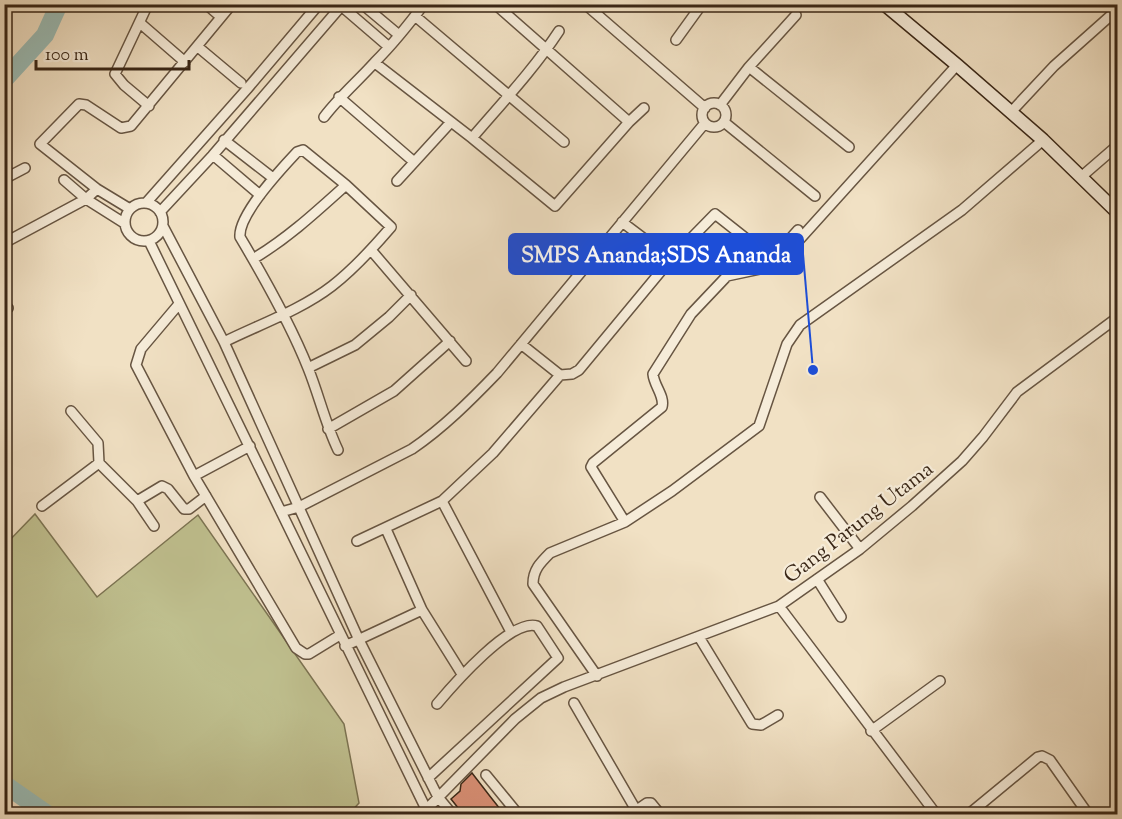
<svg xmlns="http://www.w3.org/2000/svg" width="1122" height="819" font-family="'Sorts Mill Goudy',serif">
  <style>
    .green { fill: #c0c190; stroke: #7c7453; stroke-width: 1.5 }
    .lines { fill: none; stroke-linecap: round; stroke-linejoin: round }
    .river { stroke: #9bbdb7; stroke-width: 18 }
    .building { fill: #da9076; stroke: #392616; stroke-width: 1.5 }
    .minor-casing { stroke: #675542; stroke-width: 12 }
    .secondary-casing { stroke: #392616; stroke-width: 15 }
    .minor { stroke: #f6ecd9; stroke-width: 9 }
    .secondary { stroke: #f6ecd9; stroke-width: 12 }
    .labels { text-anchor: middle; stroke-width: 4.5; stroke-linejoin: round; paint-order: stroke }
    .street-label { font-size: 21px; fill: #392616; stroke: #f6ecd9 }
    .leader { fill: none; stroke: #1d4ed8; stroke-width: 2 }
    .callout-dot { fill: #1d4ed8; stroke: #f6ecd9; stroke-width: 2 }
    .callout { fill: #1d4ed8; stroke: #1d4ed8; stroke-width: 2 }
    .callout-label { font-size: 22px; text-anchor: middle; font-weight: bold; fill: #fff }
  </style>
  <rect width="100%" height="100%" fill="#f1e1c4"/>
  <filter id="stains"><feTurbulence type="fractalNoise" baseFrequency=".00333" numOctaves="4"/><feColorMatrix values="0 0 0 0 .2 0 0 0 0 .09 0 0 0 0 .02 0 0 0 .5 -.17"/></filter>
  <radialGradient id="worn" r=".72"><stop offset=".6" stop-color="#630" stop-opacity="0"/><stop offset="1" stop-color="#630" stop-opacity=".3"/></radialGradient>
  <path class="green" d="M35,514L97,597L198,515L344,724L359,803L349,814H45L5,784L4,546Z"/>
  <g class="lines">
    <path class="river" d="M4,80L45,35L59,4
      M4,784L47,814"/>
  </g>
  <path class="building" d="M472,773L489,795L504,814H463L451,799L460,791L461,784Z"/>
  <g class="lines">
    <defs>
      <path id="minor" d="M148,4L115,74L124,85L149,106
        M206,4L221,17
        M339,4L389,47
        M362,4L399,35
        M495,4L629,122
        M585,4L705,108
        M415,16L564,142
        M140,23L185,62
        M676,40L702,4
        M198,47L241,83
        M375,63L472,138L555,206L629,122L644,108
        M749,67L849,147
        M339,97L413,161
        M702 115a12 12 0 1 1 24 0a12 12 0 1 1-24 0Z
        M720,105L749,67L796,15
        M1011,112L1054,66L1118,9
        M324,117C339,97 358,81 375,62C393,44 409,24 424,4
        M724,122L815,196
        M472,138C502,103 534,69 559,31
        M224,140L273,178
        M213,155L260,195
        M1081,177L1118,145
        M4,179L25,168
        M64,180L86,199L124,223
        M397,181L451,122
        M125 222a19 19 0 1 1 38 0a19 19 0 1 1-38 0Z
        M146,203L247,89L319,4
        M130,209L97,189L40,144L79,104L86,105L121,128L131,126L232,4
        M160,212L213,155L343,4
        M622,222L671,259
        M163,226L224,342L359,640L438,797L452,814
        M149,241L426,809L431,814
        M4,243L86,199L97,189
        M371,250L466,361
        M253,259C288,238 316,212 346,185
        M179,304L141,349L136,365L194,476L296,648L305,654H309L340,635
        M4,310L8,308
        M224,342C258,325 301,310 332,286C354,269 373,248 391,227L346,185L303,150L297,152C281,169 238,215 240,237C265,279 290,323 308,368C319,395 325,423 338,450
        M521,344L560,375L572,374L579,370L671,259L715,214L772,259L798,230
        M308,368L355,345L389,317L411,295
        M4,406L5,407
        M71,411L98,443L99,463L137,501L162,486L168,489L184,509H189L206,496
        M328,429L394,391L450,341
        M194,476L250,446
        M820,497L860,549
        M137,501L154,526
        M442,501L511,632
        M42,506L99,463
        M281,512L299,507L412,449C443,428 471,400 497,373L705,123
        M625,522L591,467L593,463L662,407C665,396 654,386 653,374L691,314L727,276L769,267L781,260L957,65
        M386,529L422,610L462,674
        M357,541L442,501L493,453L560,375
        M817,579L841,617
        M779,606L936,814
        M699,637L752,724L761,725L778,715
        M345,646L422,610
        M597,676L533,584C533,570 540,563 550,553L625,522L672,491L759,426L787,344L800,325L962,210L1043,140
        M574,703L636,810
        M871,731L940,681
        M486,775L518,814
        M428,778L558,658L537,626C511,618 453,685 437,704
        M422,814L515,719L541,698L564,687L779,606L860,549L912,506L962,461L983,437L1017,392L1118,317
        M631,814L647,803H651L660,814
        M969,814L1038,757L1042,756L1050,760L1088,814"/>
      <path id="secondary" d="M884,4L957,65L1043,140L1118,213"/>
    </defs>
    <use href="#minor" class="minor-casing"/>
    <use href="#secondary" class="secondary-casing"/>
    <use href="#minor" class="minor"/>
    <use href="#secondary" class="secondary"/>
  </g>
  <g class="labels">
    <g class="street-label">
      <text transform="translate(858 522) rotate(-38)" y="7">Gang Parung Utama</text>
    </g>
  </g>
  <path class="leader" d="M813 370L803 254"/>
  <circle class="callout-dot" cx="813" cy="370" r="6"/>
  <rect class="callout" x="509" y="234" width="294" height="40" rx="6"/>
  <g class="callout-label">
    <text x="656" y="262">SMPS Ananda;SDS Ananda</text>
  </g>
  <rect width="1122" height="819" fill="none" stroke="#f1e1c4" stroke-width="24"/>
  <rect x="6" y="6" width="1110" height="807" fill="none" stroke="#392616" stroke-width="3"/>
  <rect x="12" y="12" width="1098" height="795" fill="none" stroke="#392616" stroke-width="1.5"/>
  <path d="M36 60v9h153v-9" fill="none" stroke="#392616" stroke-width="3"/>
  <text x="45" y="60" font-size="18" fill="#392616" stroke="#f6ecd9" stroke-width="4.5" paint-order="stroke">100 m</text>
  <rect width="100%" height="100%" filter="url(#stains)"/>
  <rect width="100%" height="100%" fill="url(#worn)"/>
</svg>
